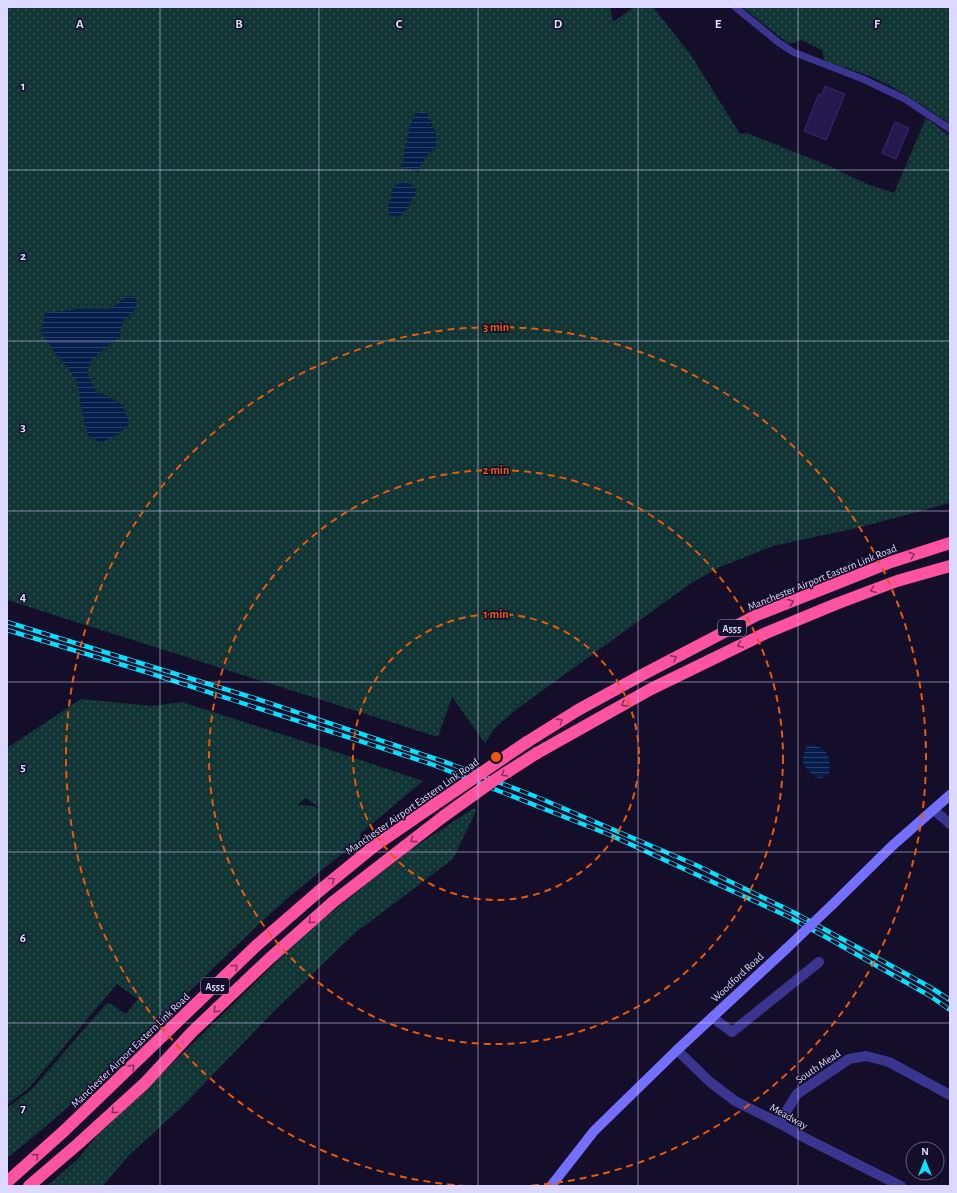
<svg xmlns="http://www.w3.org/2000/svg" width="957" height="1193" font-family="'Alegreya Sans',sans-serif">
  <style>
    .grass { fill: url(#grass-dots); fill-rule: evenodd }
    .water { fill: url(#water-rules) }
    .building { fill: #24184e; stroke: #3a287c }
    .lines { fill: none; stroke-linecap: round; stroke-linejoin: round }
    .lane { stroke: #3a358e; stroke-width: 7 }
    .street { stroke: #3a358e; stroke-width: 10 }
    .secondary { stroke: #756fff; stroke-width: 10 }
    .highway { stroke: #ff53a2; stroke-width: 12 }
    .rail-casing { stroke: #04e1ff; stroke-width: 4.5 }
    .rail { stroke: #140e2b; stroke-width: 3; stroke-dasharray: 9; stroke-linecap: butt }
    .secondary-bridge { stroke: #756fff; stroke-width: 10 }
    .highway-bridge { stroke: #ff53a2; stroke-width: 12 }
    .oneway { stroke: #8a3066 }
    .grid { fill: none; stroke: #ddd8ff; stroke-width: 1; stroke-opacity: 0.55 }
    .ring { fill: none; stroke: #e8590c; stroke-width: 2; stroke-dasharray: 7 5 }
    .labels { text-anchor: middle; stroke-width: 3; stroke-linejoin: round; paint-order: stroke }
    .shield { fill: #140e2b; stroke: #a19bbf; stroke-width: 1 }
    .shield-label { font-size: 10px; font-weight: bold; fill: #ddd8ff }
    .street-label { font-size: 11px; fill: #ddd8ff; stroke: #140e2b }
    .grid-label { font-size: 13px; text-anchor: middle; font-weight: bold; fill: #ddd8ff; stroke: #140e2b; stroke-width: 3; stroke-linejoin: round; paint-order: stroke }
    .centre { fill: #e8590c; stroke: #140e2b; stroke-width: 2 }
    .ring-label { font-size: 12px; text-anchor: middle; font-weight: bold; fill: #e8590c; stroke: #140e2b; stroke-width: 3; stroke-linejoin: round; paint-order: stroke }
  </style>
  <defs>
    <pattern id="grass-dots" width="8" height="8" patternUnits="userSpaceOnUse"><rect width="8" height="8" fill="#113535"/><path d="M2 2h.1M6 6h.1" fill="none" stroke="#335253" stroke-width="1.8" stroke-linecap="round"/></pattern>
    <pattern id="water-rules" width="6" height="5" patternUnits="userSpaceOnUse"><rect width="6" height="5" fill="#061e4c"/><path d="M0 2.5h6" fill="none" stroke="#2a3e67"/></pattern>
  </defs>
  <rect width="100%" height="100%" fill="#140e2b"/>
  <path class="grass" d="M7,7H610L613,22L634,7H653L691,55L740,134L747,133L827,165L867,184L894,193L926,118L950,136V503L861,527L773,546L720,567L693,582L658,607L517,709L495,728L485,743L452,697L438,737L7,600Z
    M742,7H950V124C925,107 900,89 871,77C856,70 840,67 824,60L822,50L801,40L789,44Z
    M81,699L152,706L182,702L346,755L423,781L361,833L360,839C326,867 291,894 258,925C175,1003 97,1088 7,1158V1108L32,1089L105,1005L108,1003H110L126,1014L138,999L117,984L29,1088L7,1105V748ZM305,798L322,809L314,806L298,805Z
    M474,808L476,811L453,859L355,933L272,1013L181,1108L129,1155L103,1186H47L78,1159L97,1135L136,1099L269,969L305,934L361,888L413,848Z"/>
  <path class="water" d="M426,111L436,133V146L425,157L418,172L401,167L410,125L416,113Z
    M401,182C410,183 413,185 417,192C410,201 408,211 398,217L389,215L388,207L394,186Z
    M128,295L137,301L134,311L123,321L119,337L92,359L87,371L96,392L110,397L122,405L130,423L118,434L101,443L88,435L82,412L77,381L69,369L54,352L41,331L45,313L78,309H110Z
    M807,745C826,745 832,756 829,774L822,778L815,777C801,763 800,763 807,745Z"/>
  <path class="building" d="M825,86L845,94L826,140L804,131L819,94L822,95Z
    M895,122L909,128L896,159L882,153Z"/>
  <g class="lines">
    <path class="lane" d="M735,7L778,42L793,52L863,79L905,99L950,129"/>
    <path class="street" d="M934,810L950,824
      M712,1017L732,1032L819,962
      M677,1050L710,1082L735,1101L779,1123L807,1139L901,1186
      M779,1123L797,1094L849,1059L866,1056L889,1062L950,1095"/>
    <path class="secondary" d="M832,905L892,846L950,795
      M551,1186L594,1131L677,1050L786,949"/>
    <path class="highway" d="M527,742L578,710L642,675L757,615L891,562L950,543
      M537,753L651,689L766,633L836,604L897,581L950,566
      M7,1182L64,1131L256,946L318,892L373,847L434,805
      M29,1186L78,1144L145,1083L192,1032L269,959L333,902L444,816"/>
    <defs>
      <path id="rail" d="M7,622L254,698L448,763L537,797L696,865L793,912L930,987L950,1000
        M7,630L146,672L431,764L610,835L789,917L831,940L930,996L950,1010"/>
    </defs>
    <use href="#rail" class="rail-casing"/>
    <use href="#rail" class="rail"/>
    <path class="secondary-bridge" d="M786,949L832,905"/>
    <path class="highway-bridge" d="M434,805L527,742
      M444,816L490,783L537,753"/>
  </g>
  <defs><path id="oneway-chevron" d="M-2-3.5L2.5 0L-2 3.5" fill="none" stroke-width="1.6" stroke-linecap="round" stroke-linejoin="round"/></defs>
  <g class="oneway">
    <use href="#oneway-chevron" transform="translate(912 555) rotate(-18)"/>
    <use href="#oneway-chevron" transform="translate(873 590) rotate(160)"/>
    <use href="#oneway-chevron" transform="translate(791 602) rotate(-22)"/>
    <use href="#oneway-chevron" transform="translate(740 645) rotate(155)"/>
    <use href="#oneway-chevron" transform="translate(674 658) rotate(-28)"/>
    <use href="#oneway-chevron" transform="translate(624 704) rotate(151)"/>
    <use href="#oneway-chevron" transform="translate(560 721) rotate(-32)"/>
    <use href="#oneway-chevron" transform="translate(504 774) rotate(148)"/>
    <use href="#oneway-chevron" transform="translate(413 840) rotate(143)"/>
    <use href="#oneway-chevron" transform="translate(332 880) rotate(-39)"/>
    <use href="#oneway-chevron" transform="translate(311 921) rotate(138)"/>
    <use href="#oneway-chevron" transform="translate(235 967) rotate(-44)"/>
    <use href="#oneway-chevron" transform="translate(216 1010) rotate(136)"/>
    <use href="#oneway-chevron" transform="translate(132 1067) rotate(-44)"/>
    <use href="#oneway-chevron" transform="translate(114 1111) rotate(137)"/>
    <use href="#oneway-chevron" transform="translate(36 1156) rotate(-42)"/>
  </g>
  <path class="grid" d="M160,7V1186M319,7V1186M478,7V1186M638,7V1186M798,7V1186M7,170H950M7,341H950M7,511H950M7,682H950M7,852H950M7,1023H950"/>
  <g class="ring">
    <circle cx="496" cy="757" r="143"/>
    <circle cx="496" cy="757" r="287"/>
    <path d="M466 1186A430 430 0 1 1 526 1186"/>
  </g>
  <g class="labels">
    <g class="shield">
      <rect x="718" y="620" width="28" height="16" rx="3"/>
      <rect x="201" y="978" width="28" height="16" rx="3"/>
    </g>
    <g class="shield-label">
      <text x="732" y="632">A555</text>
      <text x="215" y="990">A555</text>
    </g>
    <g class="street-label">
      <text transform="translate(822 577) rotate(-22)" y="4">Manchester Airport Eastern Link Road</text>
      <text transform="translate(412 806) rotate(-35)" y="4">Manchester Airport Eastern Link Road</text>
      <text transform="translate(737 977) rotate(-43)" y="4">Woodford Road</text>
      <text transform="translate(130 1050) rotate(-44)" y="4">Manchester Airport Eastern Link Road</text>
      <text transform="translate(818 1066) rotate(-34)" y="4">South Mead</text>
      <text transform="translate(789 1116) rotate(29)" y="4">Meadway</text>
    </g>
  </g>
  <g class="grid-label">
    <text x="80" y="28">A</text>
    <text x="239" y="28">B</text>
    <text x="399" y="28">C</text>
    <text x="558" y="28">D</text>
    <text x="718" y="28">E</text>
    <text x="877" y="28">F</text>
    <text x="23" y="90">1</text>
    <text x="23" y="260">2</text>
    <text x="23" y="431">3</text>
    <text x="23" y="601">4</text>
    <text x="23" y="771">5</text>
    <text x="23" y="942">6</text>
    <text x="23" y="1112">7</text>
  </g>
  <circle cx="496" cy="757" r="6" class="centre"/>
  <g class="ring-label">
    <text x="496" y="331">3 min</text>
    <text x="496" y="474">2 min</text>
    <text x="496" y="618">1 min</text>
  </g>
  <rect width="957" height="1193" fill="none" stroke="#ddd8ff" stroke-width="16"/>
  <g transform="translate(925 1161)"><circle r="19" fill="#140e2b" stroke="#645f80"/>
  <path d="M0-3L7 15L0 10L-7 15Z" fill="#04e1ff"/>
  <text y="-6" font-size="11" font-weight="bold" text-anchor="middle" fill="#ddd8ff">N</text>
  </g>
</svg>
